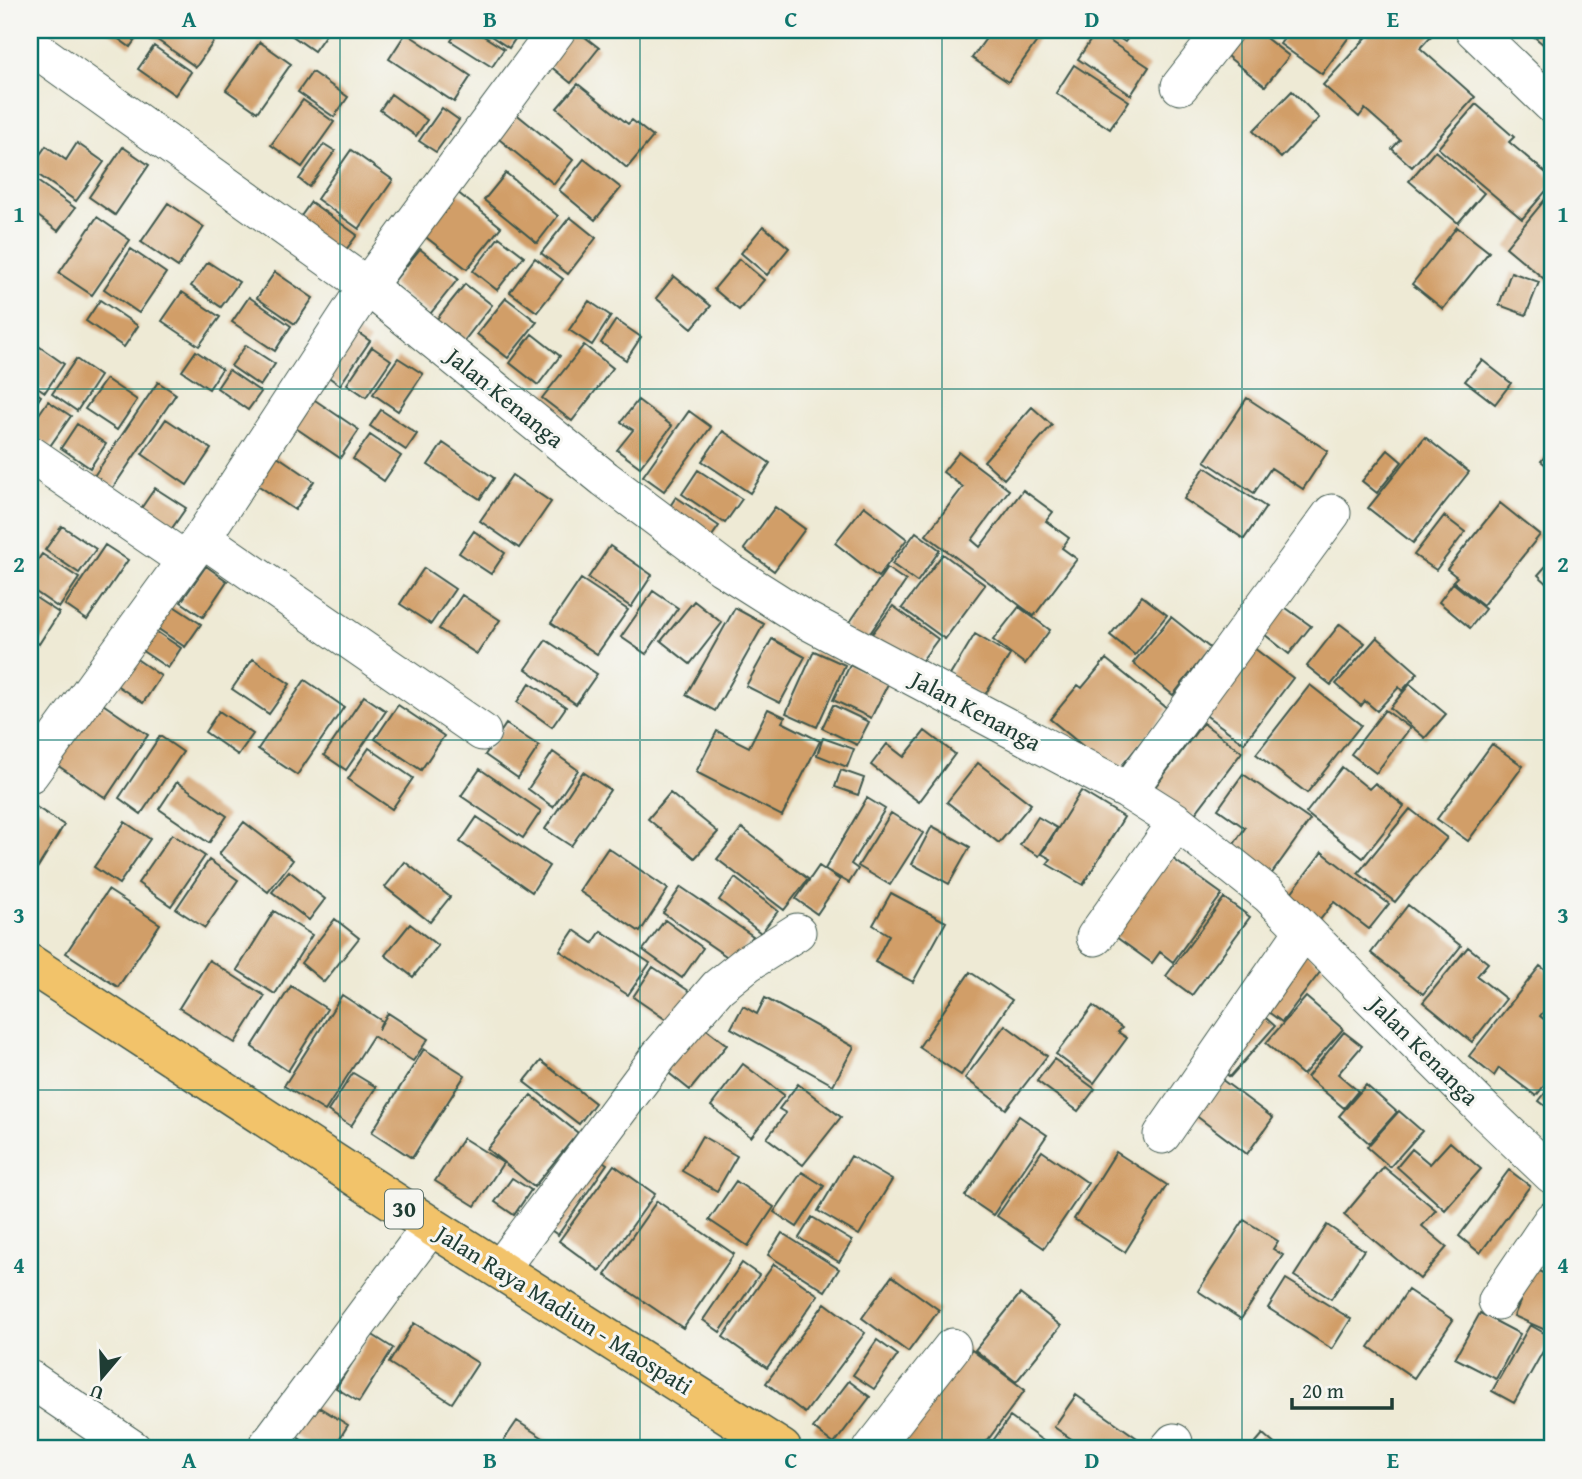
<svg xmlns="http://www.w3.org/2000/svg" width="1582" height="1479" font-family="'Gentium Book Plus',serif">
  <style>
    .building { fill: #d19e68 }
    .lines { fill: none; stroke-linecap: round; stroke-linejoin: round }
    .minor-casing { stroke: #3e574c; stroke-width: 39 }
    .highway-casing { stroke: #3e574c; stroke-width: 41 }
    .minor { stroke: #fff; stroke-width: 37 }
    .highway { stroke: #f2c36a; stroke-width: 38 }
    .grid { fill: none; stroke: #0f766e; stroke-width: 2; stroke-opacity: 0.55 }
    .labels { text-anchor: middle; stroke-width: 6; stroke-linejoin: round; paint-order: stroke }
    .shield { fill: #f6f6f2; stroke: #60746d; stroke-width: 2 }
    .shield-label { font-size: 23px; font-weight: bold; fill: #1f3d34 }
    .street-label { font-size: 24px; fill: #1f3d34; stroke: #f6f6f2 }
    .neatline { fill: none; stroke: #0f766e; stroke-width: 2.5 }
    .grid-label { font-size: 23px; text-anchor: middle; font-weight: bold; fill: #0f766e }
  </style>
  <rect width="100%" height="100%" fill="#f6f6f2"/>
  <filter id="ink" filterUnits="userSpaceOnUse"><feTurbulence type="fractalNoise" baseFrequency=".0143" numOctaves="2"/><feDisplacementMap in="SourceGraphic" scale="14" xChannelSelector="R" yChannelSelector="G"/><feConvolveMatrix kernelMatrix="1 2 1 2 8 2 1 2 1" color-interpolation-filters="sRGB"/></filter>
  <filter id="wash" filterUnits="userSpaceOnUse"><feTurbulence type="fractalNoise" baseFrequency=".00686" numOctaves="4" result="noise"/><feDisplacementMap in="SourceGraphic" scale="28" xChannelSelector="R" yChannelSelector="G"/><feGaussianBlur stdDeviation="1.57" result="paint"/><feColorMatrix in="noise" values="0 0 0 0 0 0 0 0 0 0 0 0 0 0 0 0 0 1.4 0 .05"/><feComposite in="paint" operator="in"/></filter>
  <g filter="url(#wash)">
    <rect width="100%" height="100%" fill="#eeead5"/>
    <g id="blocks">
      <path class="building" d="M106,30H142L130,47Z
        M158,30H197L214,41L196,67L153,37Z
        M284,30H329L314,51Z
        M458,30H474L504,49L492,67L451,41Z
        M482,30H521L509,48Z
        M569,30H576L599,48L571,83L544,61Z
        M992,30H1045L1008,82L972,58Z
        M1107,30H1134L1125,42Z
        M1247,30H1273L1266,38L1289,56L1265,86L1227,56Z
        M1283,30H1354L1322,74L1280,44L1288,33Z
        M1373,30H1426L1432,35L1420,48L1475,97L1412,167L1392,149L1400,140L1365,109L1359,117L1323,85Z
        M1526,30H1552V45L1549,49Z
        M1096,32L1149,67L1131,95L1078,59Z
        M406,33L471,76L454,102L389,59Z
        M260,42L291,64L257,112L226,90Z
        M154,46L191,72L175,95L138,69Z
        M1074,65L1129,101L1110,129L1056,93Z
        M312,72L348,97L334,117L298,92Z
        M578,84L628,124L632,120L653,137L627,168L557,108Z
        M1292,91L1319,118L1281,158L1253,131Z
        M391,94L427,120L416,136L380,110Z
        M303,100L334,122L302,167L271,145Z
        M1476,104L1514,137L1509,142L1552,178V184L1522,219L1438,148Z
        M442,108L459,120L436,152L419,141Z
        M509,108L573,160L554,184L489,131Z
        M77,143L104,162L76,201L30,169L46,146L66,160Z
        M324,144L335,151L309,187L299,179Z
        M123,147L149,165L115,215L89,197Z
        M351,150L393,180L359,229L317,199Z
        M1435,151L1484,193L1458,223L1409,181Z
        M584,159L621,188L595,220L559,190Z
        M506,173L558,216L537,243L484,200Z
        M30,176L75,208L58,231L30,210Z
        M452,188L501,227L467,269L418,231Z
        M1552,191V279L1549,283L1506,247Z
        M311,202L357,235L339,259L294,226Z
        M168,203L204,227L178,267L141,242Z
        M97,217L130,240L92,295L59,273Z
        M570,217L596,238L568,274L541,253Z
        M763,226L789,248L767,275L741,253Z
        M1457,227L1489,252L1443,309L1412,284Z
        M499,237L524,256L497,290L473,271Z
        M131,249L166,273L139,313L104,289Z
        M420,249L458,279L430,314L392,284Z
        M535,258L563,279L537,312L510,292Z
        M739,259L764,280L739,310L714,289Z
        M208,262L239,282L221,307L191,286Z
        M275,272L313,298L295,324L257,298Z
        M1511,272L1539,282L1526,315L1499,305Z
        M674,276L711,306L692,328L656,298Z
        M465,284L492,305L460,346L432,325Z
        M182,292L220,317L199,346L162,321Z
        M249,297L291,326L275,351L232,322Z
        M506,298L537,322L508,358L477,334Z
        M100,300L138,326L124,347L86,321Z
        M589,301L611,316L592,345L569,330Z
        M616,320L641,337L626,360L601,343Z
        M350,327L370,341L340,385L320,371Z
        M532,334L560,356L538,385L510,363Z
        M30,340L64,364L45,392L30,382Z
        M246,345L275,364L260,386L231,366Z
        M584,345L613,368L572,421L542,398Z
        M372,347L391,360L366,397L347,384Z
        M196,351L222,369L209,389L182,371Z
        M398,358L423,374L398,411L373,394Z
        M76,359L100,376L77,411L52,394Z
        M1482,360L1511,383L1495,404L1465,381Z
        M229,370L261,392L248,410L217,388Z
        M106,379L137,400L117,430L85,409Z
        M158,382L176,394L110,492L92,479Z
        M30,388L41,396L30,413Z
        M306,394L359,430L340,458L287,422Z
        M1247,398L1328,451L1303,489L1271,468L1254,493L1205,461Z
        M638,400L672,426L640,467L617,450L633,430L621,422Z
        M48,401L71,416L50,446L30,432V427Z
        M1032,407L1052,425L1004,479L984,461Z
        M381,410L417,434L406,450L370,426Z
        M689,411L711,427L664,491L643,476Z
        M166,419L211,449L187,485L142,454Z
        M77,424L106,444L90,468L61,448Z
        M723,431L770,463L750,493L702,461Z
        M370,435L401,456L384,481L353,459Z
        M1425,437L1469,472L1413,543L1368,508Z
        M443,443L494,478L480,499L428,465Z
        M264,447L314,481L295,510L244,476Z
        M1552,448V470L1541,461Z
        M1388,450L1402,462L1377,493L1362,481Z
        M959,452L1009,490L972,540L980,547L1023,490L1053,512L1046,521L1069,538L1062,548L1077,559L1034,616L926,535L963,487L943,472Z
        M1205,467L1266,507L1244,539L1184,499Z
        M698,470L742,499L725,523L682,494Z
        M512,475L551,502L519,548L480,521Z
        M155,488L186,508L170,531L140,510Z
        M676,497L719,526L705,546L663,517Z
        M1500,503L1540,535L1483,605L1453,581L1457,577L1447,569Z
        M864,506L907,539L878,577L835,543Z
        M775,507L805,529L774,571L744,549Z
        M1444,516L1465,532L1436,570L1414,555Z
        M62,526L96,549L79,573L45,550Z
        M474,531L505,553L491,574L459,553Z
        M916,532L940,550L917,582L892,564Z
        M105,545L128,560L87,620L65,605Z
        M610,546L652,575L631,607L588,578Z
        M42,554L79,578L59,608L30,588V572Z
        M943,554L985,585L945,639L902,608Z
        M1552,559V588L1538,575Z
        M206,566L227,581L203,617L181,602Z
        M424,568L455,589L431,624L400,604Z
        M887,568L906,581L864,642L846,628Z
        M581,579L628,610L597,654L551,623Z
        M1453,583L1485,609L1470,628L1439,602Z
        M653,591L678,608L646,654L621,637Z
        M30,594L59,613L39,644L30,638Z
        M462,595L500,620L477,654L439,629Z
        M1142,596L1167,615L1135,655L1110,635Z
        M694,601L722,623L690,664L661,641Z
        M1279,603L1311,626L1289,654L1259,630Z
        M172,605L201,624L185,647L157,628Z
        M893,606L938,639L914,671L869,638Z
        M1019,607L1050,630L1025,664L993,640Z
        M735,608L764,624L715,711L686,695Z
        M1171,617L1210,648L1173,695L1133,663Z
        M145,624L181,648L168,668L132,644Z
        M1340,624L1365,643L1331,685L1307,666Z
        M975,634L1010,655L983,698L949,677Z
        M1377,637L1418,673L1402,691L1399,687L1377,711L1365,701L1361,706L1336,684Z
        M772,639L805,657L780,703L746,686Z
        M546,640L597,674L576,704L526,669Z
        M1250,645L1293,678L1244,743L1200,711Z
        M125,651L161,676L143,703L106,678Z
        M814,651L845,665L817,727L786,713Z
        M253,659L290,684L269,714L232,689Z
        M1106,659L1168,709L1116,773L1050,719L1078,685L1082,688Z
        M850,665L888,684L871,718L833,700Z
        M305,680L344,707L297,775L258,749Z
        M530,683L566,707L552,727L517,702Z
        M1410,684L1446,714L1425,738L1390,708Z
        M1310,685L1361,725L1307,793L1256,754Z
        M364,696L386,711L346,770L324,755Z
        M94,698L148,735L106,798L51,761Z
        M398,705L444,736L421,770L375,739Z
        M833,705L869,722L857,745L822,728Z
        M768,709L785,717L782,722L820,741L782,816L696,772L717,731L749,747Z
        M1385,710L1410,728L1376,773L1351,754Z
        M219,711L253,734L238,755L205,732Z
        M1203,723L1242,752L1191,819L1152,791Z
        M506,724L539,746L518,778L485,755Z
        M925,731L955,754L919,802L871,765L887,744L904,757Z
        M160,736L183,752L141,814L119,798Z
        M823,738L854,749L847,767L817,755Z
        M1492,744L1523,766L1468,841L1437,819Z
        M369,748L413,778L392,809L348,779Z
        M553,752L578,770L553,807L528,789Z
        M978,763L1031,804L999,843L947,802Z
        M1342,767L1369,789L1375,783L1404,806L1363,858L1306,813Z
        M480,769L541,811L523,838L461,796Z
        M841,770L864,778L858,795L835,787Z
        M583,772L610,790L571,846L545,829Z
        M1243,774L1310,820L1265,883L1226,856L1245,828L1218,809Z
        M177,782L227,816L209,843L159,809Z
        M1081,791L1124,817L1083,885L1047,864L1051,859L1042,854Z
        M670,793L718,832L695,858L648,819Z
        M867,798L885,809L851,864L858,869L849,883L825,869Z
        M30,803L64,825L30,880Z
        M1410,809L1447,838L1395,902L1358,873Z
        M891,813L923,833L890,885L858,866Z
        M477,817L549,866L532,892L460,842Z
        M1038,817L1057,828L1039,856L1020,845Z
        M125,822L150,839L119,884L94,867Z
        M244,822L293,860L268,892L219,854Z
        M932,826L970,847L949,884L912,864Z
        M742,828L808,879L784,910L717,859Z
        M172,834L205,856L171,906L138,883Z
        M608,848L668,889L640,932L579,891Z
        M1162,851L1222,894L1173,962L1160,952L1152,963L1105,929Z
        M1322,852L1389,904L1369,929L1334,902L1316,925L1285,901Z
        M209,860L238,880L205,928L176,909Z
        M405,862L450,897L430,922L385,887Z
        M819,866L840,880L817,914L796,899Z
        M289,871L325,899L309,920L272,892Z
        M735,878L778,911L761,933L719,900Z
        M681,887L753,936L735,962L663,913Z
        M108,890L160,924L118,987L66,953Z
        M891,893L946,922L913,982L875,962L889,935L873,925Z
        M1224,898L1250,917L1192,995L1166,976Z
        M1408,905L1461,946L1423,994L1371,953Z
        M274,911L312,935L275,994L237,970Z
        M335,919L359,938L324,982L301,963Z
        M665,920L703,948L682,978L643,950Z
        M410,924L438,946L413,977L385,955Z
        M574,930L593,943L601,931L650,963L628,995L560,951Z
        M1297,947L1324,967L1282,1022L1256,1003Z
        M1468,947L1488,963L1477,976L1506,999L1472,1042L1423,1002Z
        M209,960L265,996L235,1043L179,1008Z
        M1540,966L1552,975V1001L1540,1016L1552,1026V1075L1536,1096L1499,1068L1494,1076L1469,1056Z
        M653,967L698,997L678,1028L633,997Z
        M970,972L1012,1000L961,1075L919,1047Z
        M291,986L327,1009L288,1071L252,1047Z
        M342,995L382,1021L378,1030L388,1013L428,1039L413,1061L373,1036L325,1111L284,1086Z
        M1306,997L1343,1029L1303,1075L1266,1043Z
        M765,998L854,1047L833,1085L731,1028L743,1006L757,1014Z
        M1093,1006L1122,1028L1118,1032L1127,1038L1094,1083L1056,1054Z
        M1259,1012L1275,1026L1230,1077L1214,1063Z
        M696,1021L727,1045L690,1090L660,1066Z
        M1005,1025L1047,1056L1006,1109L965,1078Z
        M1344,1032L1362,1046L1338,1074L1358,1091L1344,1108L1307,1077Z
        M424,1049L465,1075L412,1158L372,1132Z
        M1054,1059L1095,1089L1078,1111L1037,1081Z
        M541,1061L595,1103L579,1124L524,1082Z
        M743,1064L784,1095L751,1137L711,1106Z
        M353,1073L376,1087L351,1126L328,1111Z
        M1221,1079L1273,1118L1247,1154L1187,1109Z
        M798,1084L841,1117L803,1165L767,1138L786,1113L779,1109Z
        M1552,1084V1111L1539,1101Z
        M1366,1085L1397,1112L1369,1143L1339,1116Z
        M531,1095L578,1133L534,1187L487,1149Z
        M1399,1111L1422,1131L1390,1167L1367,1147Z
        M1019,1116L1047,1135L993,1215L965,1196Z
        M702,1136L737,1156L717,1191L682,1171Z
        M463,1138L503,1163L475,1206L435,1181Z
        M1450,1142L1481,1169L1445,1210L1397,1167L1412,1149L1430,1164Z
        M1042,1151L1088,1183L1044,1248L997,1216Z
        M1116,1152L1167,1185L1125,1252L1074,1219Z
        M595,1156L607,1164L558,1235L545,1226Z
        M851,1156L892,1180L859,1235L818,1211Z
        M614,1165L655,1194L600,1271L559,1241Z
        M1384,1167L1436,1210L1422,1226L1447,1247L1420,1279L1344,1215Z
        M1509,1170L1530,1186L1480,1253L1459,1236Z
        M802,1172L824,1186L797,1227L774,1212Z
        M512,1178L531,1190L514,1215L495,1202Z
        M736,1181L774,1207L748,1246L709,1220Z
        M657,1201L734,1254L683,1328L605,1275Z
        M812,1217L852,1241L839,1262L799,1238Z
        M1244,1220L1278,1241L1273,1249L1283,1255L1241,1319L1198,1291Z
        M1327,1225L1364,1250L1331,1299L1294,1276Z
        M782,1233L839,1269L825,1291L768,1255Z
        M742,1263L759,1275L720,1332L703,1320Z
        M774,1264L818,1295L767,1368L723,1337Z
        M1529,1266L1552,1277V1333L1514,1316L1522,1297L1517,1295Z
        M892,1276L939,1310L908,1352L862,1318Z
        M1286,1279L1351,1319L1332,1349L1268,1308Z
        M1408,1290L1453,1320L1414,1378L1369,1347Z
        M1020,1294L1061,1326L1016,1382L975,1350Z
        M825,1303L865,1333L805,1413L766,1383Z
        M1480,1313L1520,1334L1496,1379L1455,1358Z
        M414,1323L478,1363L452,1403L389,1363Z
        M1530,1325L1551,1337L1514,1403L1492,1391Z
        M371,1334L393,1348L359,1402L336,1388Z
        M877,1340L898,1355L874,1389L853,1375Z
        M961,1342L1025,1390L981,1449H894Z
        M849,1381L870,1397L834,1444L813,1428Z
        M1076,1395L1137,1438L1129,1449H1086L1054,1427Z
        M309,1401L348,1425L333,1449H316L289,1432Z
        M1010,1417L1039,1438L1055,1449H987Z
        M517,1421L560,1449H498Z
        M1263,1434L1280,1449H1250Z
        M1317,1441L1328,1449H1310Z"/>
    </g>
  </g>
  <g filter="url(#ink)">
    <use href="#blocks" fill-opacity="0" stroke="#3e574c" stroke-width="2"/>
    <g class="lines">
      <defs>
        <path id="minor" d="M1474,30L1552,105
          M30,45L367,286L605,479L722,567L804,619L1128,791L1177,822L1269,895L1485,1111L1552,1175
          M1180,86L1224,30
          M30,454L185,560
          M202,538L482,732
          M30,774L202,538L367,286L557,30
          M1128,791L1332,513
          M1095,937L1177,822
          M1162,1135L1304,930
          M500,1269L659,1056L718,987L748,963L797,932
          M1497,1301L1552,1220
          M30,1379L133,1449
          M265,1449L431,1226
          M872,1449L952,1347
          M1168,1449L1174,1442"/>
        <path id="highway" d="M30,964L431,1226L782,1449"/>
      </defs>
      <use href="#minor" class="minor-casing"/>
      <use href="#highway" class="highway-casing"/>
      <use href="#minor" class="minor"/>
      <use href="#highway" class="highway"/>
    </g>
  </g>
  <path class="grid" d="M340,30V1449M640,30V1449M942,30V1449M1242,30V1449M30,389H1552M30,740H1552M30,1090H1552"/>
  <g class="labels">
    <rect class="shield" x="385" y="1189.5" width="38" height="39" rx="5"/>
    <g class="shield-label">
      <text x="404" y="1217">30</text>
    </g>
    <g class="street-label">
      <text transform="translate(505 398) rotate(39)" y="8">Jalan Kenanga</text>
      <text transform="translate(976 711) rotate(28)" y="8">Jalan Kenanga</text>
      <text transform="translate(1424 1051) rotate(45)" y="8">Jalan Kenanga</text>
      <text transform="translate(564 1310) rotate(32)" y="8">Jalan Raya Madiun - Maospati</text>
    </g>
  </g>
  <rect width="1582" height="1479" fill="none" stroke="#f6f6f2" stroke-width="77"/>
  <g transform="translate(102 1377) rotate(199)" stroke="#f6f6f2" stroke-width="5" paint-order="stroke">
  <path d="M0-5L12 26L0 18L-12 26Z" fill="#1f3d34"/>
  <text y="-10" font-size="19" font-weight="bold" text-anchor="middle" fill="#1f3d34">U</text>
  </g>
  <path d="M1292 1398v10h100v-10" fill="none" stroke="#1f3d34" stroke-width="3.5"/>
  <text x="1302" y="1398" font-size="21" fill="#1f3d34" stroke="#f6f6f2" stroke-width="5" paint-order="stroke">20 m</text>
  <rect x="38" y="38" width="1506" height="1402" class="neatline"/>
  <g class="grid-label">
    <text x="189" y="27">A</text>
    <text x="490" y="27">B</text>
    <text x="791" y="27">C</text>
    <text x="1092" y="27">D</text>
    <text x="1393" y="27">E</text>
    <text x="19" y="222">1</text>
    <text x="1563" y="222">1</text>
    <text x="19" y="572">2</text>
    <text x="1563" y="572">2</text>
    <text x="19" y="923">3</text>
    <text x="1563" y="923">3</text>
    <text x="19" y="1273">4</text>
    <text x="1563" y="1273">4</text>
    <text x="189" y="1468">A</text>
    <text x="490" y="1468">B</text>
    <text x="791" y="1468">C</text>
    <text x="1092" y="1468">D</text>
    <text x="1393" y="1468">E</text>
  </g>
</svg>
